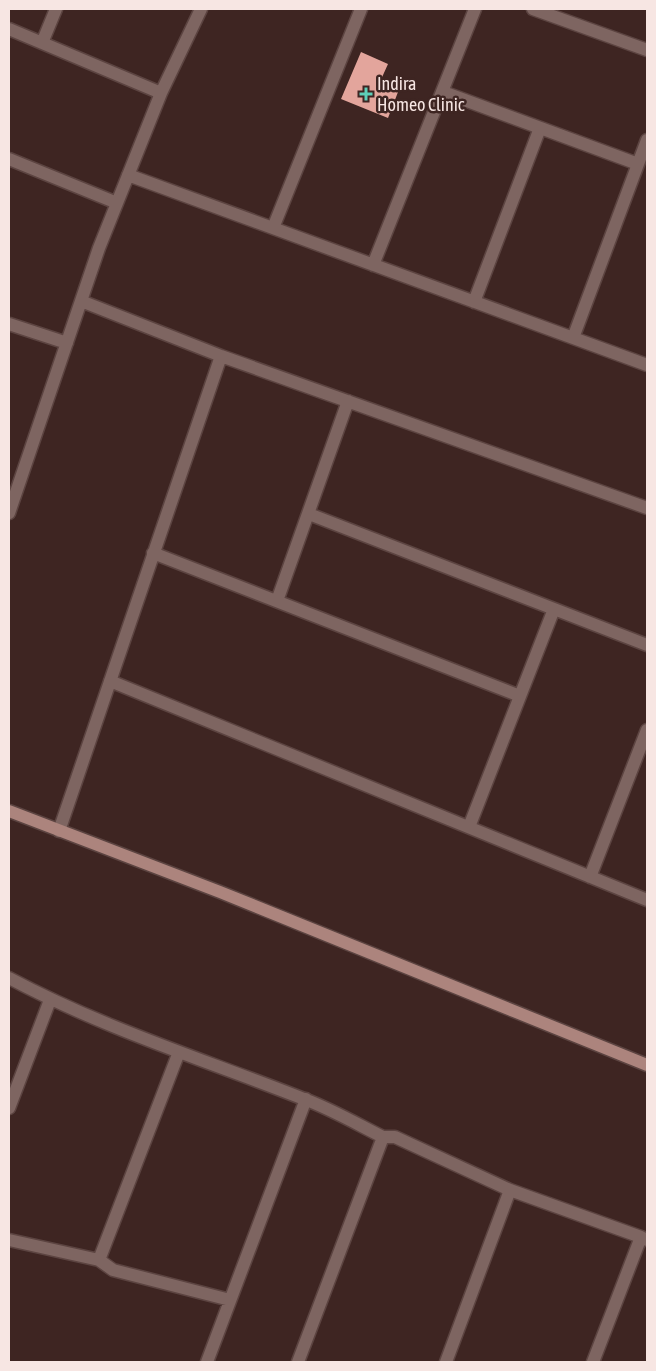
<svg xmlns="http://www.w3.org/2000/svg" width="656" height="1371" font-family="'Asap Condensed',sans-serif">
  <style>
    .building { fill: #e3a59c }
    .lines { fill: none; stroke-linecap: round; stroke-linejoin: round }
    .street-casing { stroke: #5c4441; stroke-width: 15 }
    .secondary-casing { stroke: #5c4441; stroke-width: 15 }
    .street { stroke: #7e6561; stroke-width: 12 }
    .secondary { stroke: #ac847d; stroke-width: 12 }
    .poi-dot { fill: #5eceb8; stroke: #3e2522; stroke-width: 2 }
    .labels { text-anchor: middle; stroke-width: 5; stroke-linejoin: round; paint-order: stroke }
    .poi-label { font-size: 18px; fill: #f7e6e3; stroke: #3e2522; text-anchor: start }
  </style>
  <rect width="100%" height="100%" fill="#3e2522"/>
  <path class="building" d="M361,52L388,64L379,84L398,92L388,118L341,99Z"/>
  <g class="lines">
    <defs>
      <path id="street" d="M533,9L647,50
        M9,29L161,93
        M42,43L56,9
        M443,92L638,164
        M9,159L117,203
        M128,175L647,365
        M273,228L361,9
        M373,265L475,9
        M81,301L221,356L647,508
        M474,302L540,128
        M9,324L67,343
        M573,338L647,140
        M9,513L99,248L161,93L201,9
        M309,514L647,645
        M153,553L520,696
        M277,601L348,401
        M110,681L647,900
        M469,827L554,609
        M59,831L221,356
        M590,877L647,730
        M9,978C103,1028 205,1060 304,1099C331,1109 357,1124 383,1137H395L510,1190L641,1237L647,1240
        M9,1108L50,1000
        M9,1240L99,1260L113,1270L230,1300
        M99,1260L179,1052
        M207,1362L306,1099
        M298,1362L383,1137
        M446,1362L510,1190
        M593,1362L641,1237"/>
      <path id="secondary" d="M9,811L220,892L647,1065"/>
    </defs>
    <use href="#street" class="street-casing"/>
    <use href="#secondary" class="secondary-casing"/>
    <use href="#street" class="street"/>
    <use href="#secondary" class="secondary"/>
  </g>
  <path class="poi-dot" d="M363.5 86.5h5v5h5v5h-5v5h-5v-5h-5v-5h5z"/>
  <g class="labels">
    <g class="poi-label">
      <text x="377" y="90">Indira<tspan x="377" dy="21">Homeo Clinic</tspan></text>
    </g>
  </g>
  <rect width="656" height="1371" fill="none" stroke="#f7e6e3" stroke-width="20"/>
</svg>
